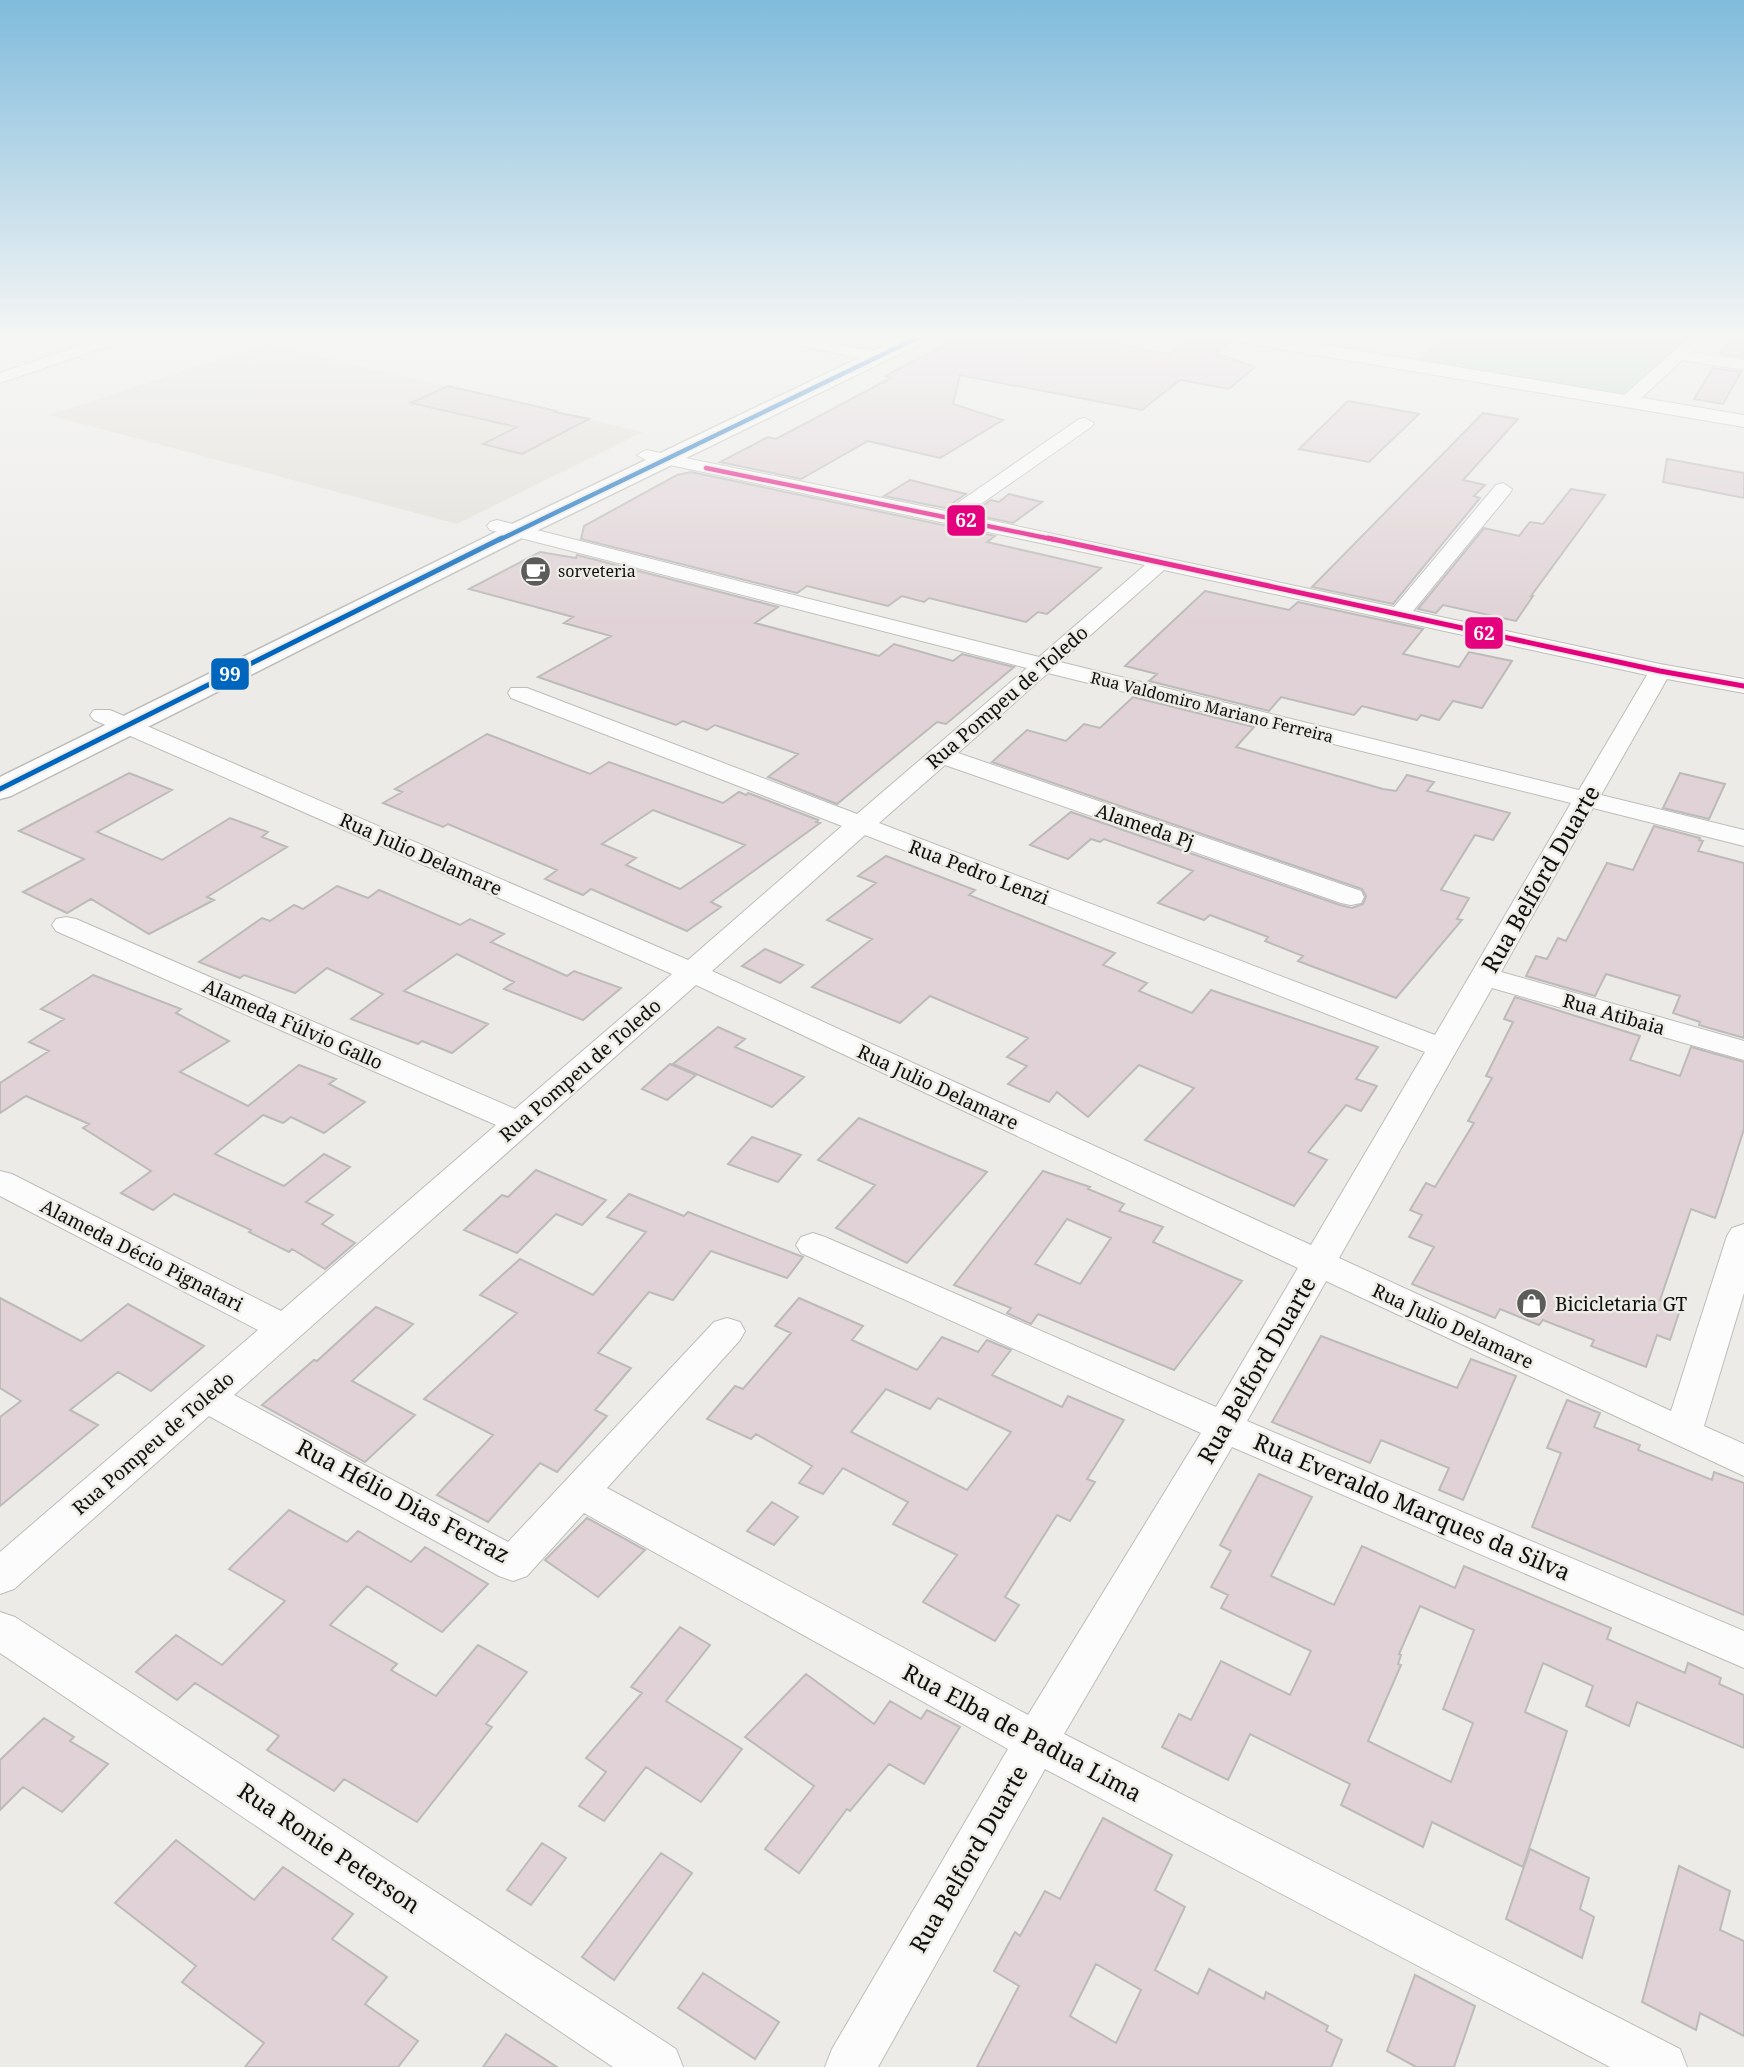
<svg xmlns="http://www.w3.org/2000/svg" width="1744" height="2067" font-family="'Noto Serif',serif">
  <style>
    .built { fill: #e0ded7 }
    .green { fill: #c3dacd }
    .building { fill: #e0d2d6; stroke: #bcbbba; stroke-width: 2; fill-rule: evenodd }
    .lines { fill: none; stroke-linecap: round; stroke-linejoin: round }
    .minor-casing { stroke: #bdbdbb; stroke-width: 2 }
    .tertiary-casing { stroke: #bdbdbb; stroke-width: 2 }
    .secondary-casing { stroke: #bdbdbb; stroke-width: 3 }
    .minor { fill: #fcfcfc; fill-rule: evenodd }
    .tertiary { fill: #fcfcfc; fill-rule: evenodd }
    .secondary { fill: #fcfcfc; fill-rule: evenodd }
    .bus-1-far1-casing { stroke: #edece7; stroke-width: 8 }
    .bus-1-casing { stroke: #edece7; stroke-width: 9 }
    .bus-2-far1-casing { stroke: #edece7; stroke-width: 8 }
    .bus-2-casing { stroke: #edece7; stroke-width: 9 }
    .bus-1-far1 { stroke: #e5007d; stroke-width: 4.5 }
    .bus-1 { stroke: #e5007d; stroke-width: 5 }
    .bus-2-far1 { stroke: #0065bd; stroke-width: 4.5 }
    .bus-2 { stroke: #0065bd; stroke-width: 5 }
    .labels { text-anchor: middle; stroke-width: 5; stroke-linejoin: round; paint-order: stroke }
    .far-poi-label { font-size: 16px; fill: #0f0f0d; stroke: #edece7; text-anchor: start }
    .far-street-label { font-size: 16px; fill: #0f0f0d; stroke: #edece7 }
    .street-label { font-size: 19px; fill: #0f0f0d; stroke: #edece7 }
    .poi-label { font-size: 19px; fill: #0f0f0d; stroke: #edece7; text-anchor: start }
    .near-street-label { font-size: 23px; fill: #0f0f0d; stroke: #edece7 }
    .line-badge { stroke: #edece7; stroke-width: 2.5 }
    .badge-label { font-size: 19px; text-anchor: middle; font-weight: bold; fill: #fff }
  </style>
  <rect width="100%" height="100%" fill="#ecebe8"/>
  <path class="built" d="M266,344L643,432L457,524L49,415Z"/>
  <path class="green" d="M1446,335H1693L1625,396L1416,361Z"/>
  <path class="building" d="M963,335H1070L1168,354L1195,335H1201L1230,342L1216,353L1255,367L1229,389L1180,380L1142,410L960,375L953,404L1003,420L940,458L868,441L801,479L720,462L768,437L776,439L891,378L885,376Z
    M1732,335H1744V357L1721,354Z
    M1713,368L1741,372L1723,404L1694,399Z
    M448,386L557,411L555,412L589,419L522,454L483,444L517,427L411,403Z
    M1348,401L1419,414L1369,462L1299,449Z
    M1483,413L1518,419L1463,480L1485,485L1474,496L1480,498L1393,604L1312,587Z
    M1667,459L1744,473V498L1663,482Z
    M691,472L995,536L987,542L1101,568L1047,614L1038,612L1026,622L929,598L924,602L902,596L888,606L807,586L797,593L581,539L584,526L677,475Z
    M910,480L966,494L945,508L884,496Z
    M1571,489L1605,495L1531,596H1533L1516,621L1443,605L1436,613L1418,609L1484,528L1519,536L1530,522L1543,524Z
    M1009,494L1042,502L1013,523L971,514L991,500L999,502Z
    M540,552L576,558L577,555L778,607L755,623L879,656L894,644L953,661L962,654L1014,667L946,724L937,722L837,804L768,777L798,754L715,725L707,730L683,721L676,725L538,677L611,636L564,623L573,617L469,589Z
    M1205,591L1289,610L1298,602L1423,629L1403,654L1459,667L1469,652L1512,661L1482,708L1453,701L1439,720L1421,715L1417,720L1362,706L1354,715L1281,697L1269,711L1149,681L1157,674L1125,666Z
    M1133,697L1254,727L1236,747L1383,789L1396,791L1407,775L1434,782L1427,791L1510,813L1493,840L1475,835L1441,890L1469,898L1457,919L1462,920L1396,998L1298,961L1303,956L1265,941L1268,937L1210,915L1204,920L1158,903L1193,871L1104,839L1100,842L1091,839L1068,859L1030,845L1071,812L1340,905L1352,908L1363,904L1366,896L1362,889L992,762L1027,730L1066,741L1084,724L1100,728Z
    M487,734L590,774L609,762L723,803L739,792L746,795L748,793L818,820L816,822L820,823L711,902L721,907L687,931L591,889L583,895L545,879L557,870L448,824L443,827L383,803L402,792L395,789ZM653,810L745,845L680,889L626,865L636,858L602,844Z
    M129,773L172,790L97,832L162,860L230,818L268,832L262,837L287,847L207,897L214,900L149,934L91,899L67,913L23,892L84,859L19,831Z
    M1680,773L1725,784L1709,819L1663,808Z
    M1654,826L1700,838L1699,840L1703,841L1698,851L1744,863V1038L1699,1025L1700,1022L1673,1013L1680,996L1606,974L1595,996L1526,976L1536,956L1547,959L1558,938L1566,941L1607,863L1633,870Z
    M886,856L975,890L969,895L1115,953L1103,965L1147,983L1139,991L1192,1013L1211,990L1378,1047L1356,1079L1377,1086L1361,1111L1346,1105L1308,1152L1327,1160L1294,1206L1145,1140L1194,1088L1139,1065L1088,1117L1057,1092L1049,1102L1008,1084L1027,1066L1007,1057L1028,1038L930,996L900,1023L812,987L872,939L827,920L876,883L858,876Z
    M337,886L368,898L379,890L460,925L470,919L504,934L491,942L567,976L574,971L621,988L583,1020L504,989L514,982L457,954L404,991L488,1024L452,1053L422,1041L418,1044L351,1019L383,994L327,968L295,993L244,975L240,978L199,962L262,918L270,921L294,905L303,909Z
    M765,949L803,965L780,983L742,966Z
    M93,975L181,1009L176,1013L229,1041L180,1072L248,1106L299,1065L336,1079L329,1084L365,1102L324,1133L291,1117L283,1123L263,1115L215,1154L284,1186L324,1154L350,1167L306,1202L333,1215L322,1224L355,1243L325,1269L292,1249L289,1252L249,1232L251,1230L174,1194L153,1210L121,1193L151,1171L83,1128L89,1124L26,1096L0,1113V1083L49,1051L29,1042L64,1019L41,1009Z
    M1515,997L1640,1036L1630,1060L1680,1076L1691,1047L1744,1062V1129L1721,1201L1715,1218L1691,1209L1660,1300L1681,1307L1670,1340L1657,1335L1646,1367L1591,1346L1594,1340L1543,1320L1539,1325L1500,1309L1495,1318L1412,1284L1434,1247L1409,1237L1422,1215L1410,1210L1426,1183L1435,1187L1474,1123L1468,1121L1492,1078L1486,1076L1513,1022L1504,1019Z
    M718,1027L745,1039L735,1047L804,1077L772,1107L673,1064Z
    M670,1064L696,1075L667,1100L642,1089Z
    M859,1118L987,1172L907,1263L836,1228L875,1185L818,1160Z
    M752,1137L801,1155L778,1182L728,1164Z
    M536,1170L606,1200L582,1225L556,1214L517,1253L464,1230L502,1195L508,1197Z
    M1043,1171L1090,1187L1088,1189L1124,1204L1119,1211L1163,1227L1153,1242L1242,1281L1174,1370L1038,1314L1031,1324L1007,1313L1011,1308L954,1285ZM1067,1219L1111,1238L1080,1284L1035,1264Z
    M629,1194L684,1216L688,1212L803,1257L787,1278L711,1251L673,1300L649,1292L598,1353L631,1368L595,1410L607,1416L557,1472L540,1463L488,1522L437,1495L493,1435L424,1399L517,1313L480,1295L520,1259L593,1295L646,1232L607,1217Z
    M0,1298L81,1341L128,1304L204,1346L151,1391L118,1372L70,1410L98,1425L0,1506V1417L21,1401L0,1388Z
    M799,1298L863,1326L852,1340L917,1370L942,1337L978,1352L987,1340L1011,1350L992,1375L1062,1407L1068,1396L1124,1420L1087,1479L1095,1482L1070,1521L1057,1515L1005,1597L1019,1605L995,1641L923,1602L957,1555L893,1524L908,1502L843,1468L823,1494L799,1483L812,1466L756,1434L751,1439L707,1419L735,1386L743,1389L791,1333L775,1326ZM886,1389L930,1409L938,1398L1011,1432L967,1490L851,1432Z
    M376,1307L413,1324L352,1381L415,1415L365,1462L262,1405L314,1360L317,1361Z
    M1321,1336L1457,1388L1471,1359L1516,1376L1463,1500L1439,1490L1449,1468L1381,1440L1370,1463L1272,1422Z
    M1567,1400L1600,1413L1594,1427L1640,1445L1638,1450L1712,1480L1714,1472L1744,1483V1615L1532,1527L1561,1453L1547,1448Z
    M1259,1474L1312,1497L1271,1576L1334,1605L1362,1546L1455,1588L1464,1566L1611,1628L1607,1639L1685,1673L1688,1663L1721,1678L1719,1684L1744,1695V1748L1637,1702L1629,1726L1586,1706L1593,1686L1543,1663L1525,1712L1567,1731L1523,1867L1432,1822L1423,1847L1341,1805L1350,1784L1250,1734L1228,1780L1162,1747L1179,1714L1191,1720L1221,1661L1290,1695L1311,1651L1221,1608L1228,1595L1211,1587L1231,1551L1220,1545ZM1420,1606L1474,1630L1443,1709L1473,1723L1451,1782L1368,1741L1401,1665L1398,1664L1401,1655L1399,1654Z
    M772,1502L798,1517L774,1545L747,1531Z
    M289,1510L347,1542L358,1531L411,1562L425,1547L488,1584L442,1632L367,1586L330,1625L397,1664L391,1670L436,1696L478,1645L527,1672L486,1724L492,1727L417,1822L344,1779L334,1791L267,1750L279,1736L195,1683L177,1700L136,1672L176,1635L222,1665L285,1601L229,1569Z
    M587,1518L645,1550L598,1597L545,1560Z
    M680,1627L710,1645L666,1701L742,1749L701,1802L646,1767L604,1821L579,1806L606,1772L586,1758L642,1693L631,1687Z
    M806,1674L874,1724L890,1701L921,1719L927,1710L960,1727L924,1784L889,1764L850,1811L847,1809L799,1873L765,1849L814,1786L745,1737Z
    M44,1718L74,1737L70,1741L108,1764L62,1812L23,1787L0,1810V1760Z
    M1103,1818L1172,1855L1155,1890L1185,1907L1155,1970L1198,1994L1209,1969L1264,1999L1266,1992L1328,2026L1326,2031L1342,2040L1331,2067H977L1019,1986L994,1971L1015,1932L1020,1936L1045,1891L1060,1899ZM1096,1964L1141,1990L1116,2043L1070,2016Z
    M176,1840L254,1900L283,1867L353,1914L332,1939L387,1977L365,2004L418,2041L398,2067H245L264,2043L182,1982L196,1966L115,1903Z
    M542,1843L566,1858L531,1905L507,1890Z
    M1530,1849L1589,1878L1580,1909L1594,1917L1582,1958L1506,1919Z
    M661,1853L692,1873L614,1980L582,1957Z
    M1679,1866L1730,1891L1720,1930L1744,1941V2036L1700,2013L1696,2030L1642,2002Z
    M703,1973L779,2022L755,2059L678,2008Z
    M1415,1975L1475,2006L1454,2067H1416L1387,2051Z
    M506,2034L557,2067H483Z"/>
  <g class="lines">
    <defs>
      <path id="minor" d="M111,335H134L132,338L0,383V373Z
        M765,335H795L878,352L886,357L878,362L773,340Z
        M1692,335H1709L1691,352L1744,360V370L1682,360L1634,405H1622L1620,401L1622,397Z
        M1085,418L1094,423L1091,427L965,515L1394,607L1496,485L1503,483L1512,489L1510,493L1413,611L1660,664L1744,679V693L1667,679L1601,795L1744,830V846L1593,808L1501,972L1744,1041V1060L1492,988L1339,1258L1671,1411L1727,1236L1732,1228L1744,1224V1293L1704,1426L1744,1444V1476L1326,1281L1247,1421L1744,1631V1668L1232,1447L1064,1734L1680,2049L1687,2067H1610L1045,1769L878,2067H825L832,2049L1008,1749L584,1513L527,1576L513,1581L499,1576L209,1416L14,1589L0,1594V1552L258,1330L0,1196V1171L12,1174L281,1311L496,1125L56,931L52,925L56,919L66,917L76,919L515,1109L672,974L94,720L90,715L94,710H110L688,960L842,826L511,698L508,693L511,688H527L857,814L1027,668L490,530L487,526L490,522L497,520L1039,657L1145,565L646,460L637,455L646,450L946,511L1079,419ZM1164,570L1647,675L1579,790L1060,662ZM1048,673L1571,803L1435,1035L879,823L945,765L1341,903L1351,905L1361,903L1364,897L1361,891L958,753ZM865,835L1425,1052L1311,1245L712,971ZM696,985L1298,1268L1216,1407L825,1237L813,1233L801,1237L796,1245L801,1253L1201,1433L1028,1715L607,1488L740,1340L745,1331L740,1322L727,1318L714,1322L508,1542L234,1395Z
        M0,1612L15,1617L676,2049L683,2067H613L0,1653Z"/>
      <path id="tertiary" d="M1223,335H1267L1744,415V427L1233,341Z"/>
      <path id="secondary" d="M907,335H933L930,339L526,536L11,796L0,799V777L508,526Z"/>
    </defs>
    <use href="#minor" class="minor-casing"/>
    <use href="#tertiary" class="tertiary-casing"/>
    <use href="#secondary" class="secondary-casing"/>
    <use href="#minor" class="minor"/>
    <use href="#tertiary" class="tertiary"/>
    <use href="#secondary" class="secondary"/>
    <defs>
      <path id="bus-1-far1" d="M706,468L1056,540"/>
      <path id="bus-1" d="M1048,538L1660,671L1744,686"/>
      <path id="bus-2-far1" d="M499,540L923,335"/>
      <path id="bus-2" d="M0,789L502,538"/>
    </defs>
    <use href="#bus-1-far1" class="bus-1-far1-casing"/>
    <use href="#bus-1" class="bus-1-casing"/>
    <use href="#bus-2-far1" class="bus-2-far1-casing"/>
    <use href="#bus-2" class="bus-2-casing"/>
    <use href="#bus-1-far1" class="bus-1-far1"/>
    <use href="#bus-1" class="bus-1"/>
    <use href="#bus-2-far1" class="bus-2-far1"/>
    <use href="#bus-2" class="bus-2"/>
  </g>
  <linearGradient id="sky" x2="0" y2="1"><stop stop-color="#80bbdc"/><stop offset="0.54" stop-color="#f6f6f5"/><stop offset="1" stop-color="#f6f6f5" stop-opacity="0"/></linearGradient>
  <rect width="1744" height="624" fill="url(#sky)"/>
  <defs>
    <symbol id="cafe-disc" viewBox="-11 -11 22 22"><circle r="9.5" fill="#5c5c5a" stroke="#edece7"/><path d="M-5.5-4.5H6V0H3Q3 3.5 0 3.5H-2.5Q-5.5 3.5-5.5 0ZM3-3.2v2h1.7v-2ZM-6 4.5H4V6H-6Z" fill="#fff"/></symbol>
    <symbol id="shop-disc" viewBox="-11 -11 22 22"><circle r="9.5" fill="#5c5c5a" stroke="#edece7"/><path d="M-5-2.5h2.3a2.7 3.5 0 0 1 5.4 0H5L5.5 6h-11ZM-1.5-2.5h3a1.5 2.3 0 0 0-3 0Z" fill="#fff"/></symbol>
  </defs>
  <g fill-rule="evenodd">
    <use href="#cafe-disc" x="518" y="554" width="35" height="35"/>
    <use href="#shop-disc" x="1514" y="1286" width="35" height="35"/>
  </g>
  <g class="labels">
    <g class="far-poi-label">
      <text x="558" y="577">sorveteria</text>
    </g>
    <g class="far-street-label">
      <text transform="translate(1212 707) rotate(14)" y="6">Rua Valdomiro Mariano Ferreira</text>
    </g>
    <g class="street-label">
      <text transform="translate(1007 697) rotate(-41)" y="7">Rua Pompeu de Toledo</text>
      <text transform="translate(1145 826) rotate(19)" y="7">Alameda Pj</text>
      <text transform="translate(421 854) rotate(24)" y="7">Rua Julio Delamare</text>
      <text transform="translate(979 872) rotate(21)" y="7">Rua Pedro Lenzi</text>
      <text transform="translate(1614 1014) rotate(16)" y="7">Rua Atibaia</text>
      <text transform="translate(293 1024) rotate(24)" y="7">Alameda Fúlvio Gallo</text>
      <text transform="translate(580 1070) rotate(-41)" y="7">Rua Pompeu de Toledo</text>
      <text transform="translate(938 1087) rotate(25)" y="7">Rua Julio Delamare</text>
      <text transform="translate(142 1255) rotate(27)" y="7">Alameda Décio Pignatari</text>
      <text transform="translate(1453 1326) rotate(25)" y="7">Rua Julio Delamare</text>
      <text transform="translate(153 1443) rotate(-41)" y="7">Rua Pompeu de Toledo</text>
    </g>
    <g class="poi-label">
      <text x="1555" y="1311">Bicicletaria GT</text>
    </g>
    <g class="near-street-label">
      <text transform="translate(1541 879) rotate(-60)" y="8">Rua Belford Duarte</text>
      <text transform="translate(1257 1370) rotate(-60)" y="8">Rua Belford Duarte</text>
      <text transform="translate(403 1501) rotate(28)" y="8">Rua Hélio Dias Ferraz</text>
      <text transform="translate(1412 1507) rotate(23)" y="8">Rua Everaldo Marques da Silva</text>
      <text transform="translate(1022 1733) rotate(28)" y="8">Rua Elba de Padua Lima</text>
      <text transform="translate(329 1848) rotate(34)" y="8">Rua Ronie Peterson</text>
      <text transform="translate(969 1859) rotate(-60)" y="8">Rua Belford Duarte</text>
    </g>
  </g>
  <g class="line-badge">
    <rect x="946" y="504" width="40" height="33" rx="7" fill="#e5007d"/>
    <rect x="1464" y="616" width="40" height="34" rx="7" fill="#e5007d"/>
    <rect x="210" y="657" width="40" height="34" rx="7" fill="#0065bd"/>
  </g>
  <g class="badge-label">
    <text x="966" y="527">62</text>
    <text x="1484" y="640">62</text>
    <text x="230" y="681">99</text>
  </g>
</svg>
